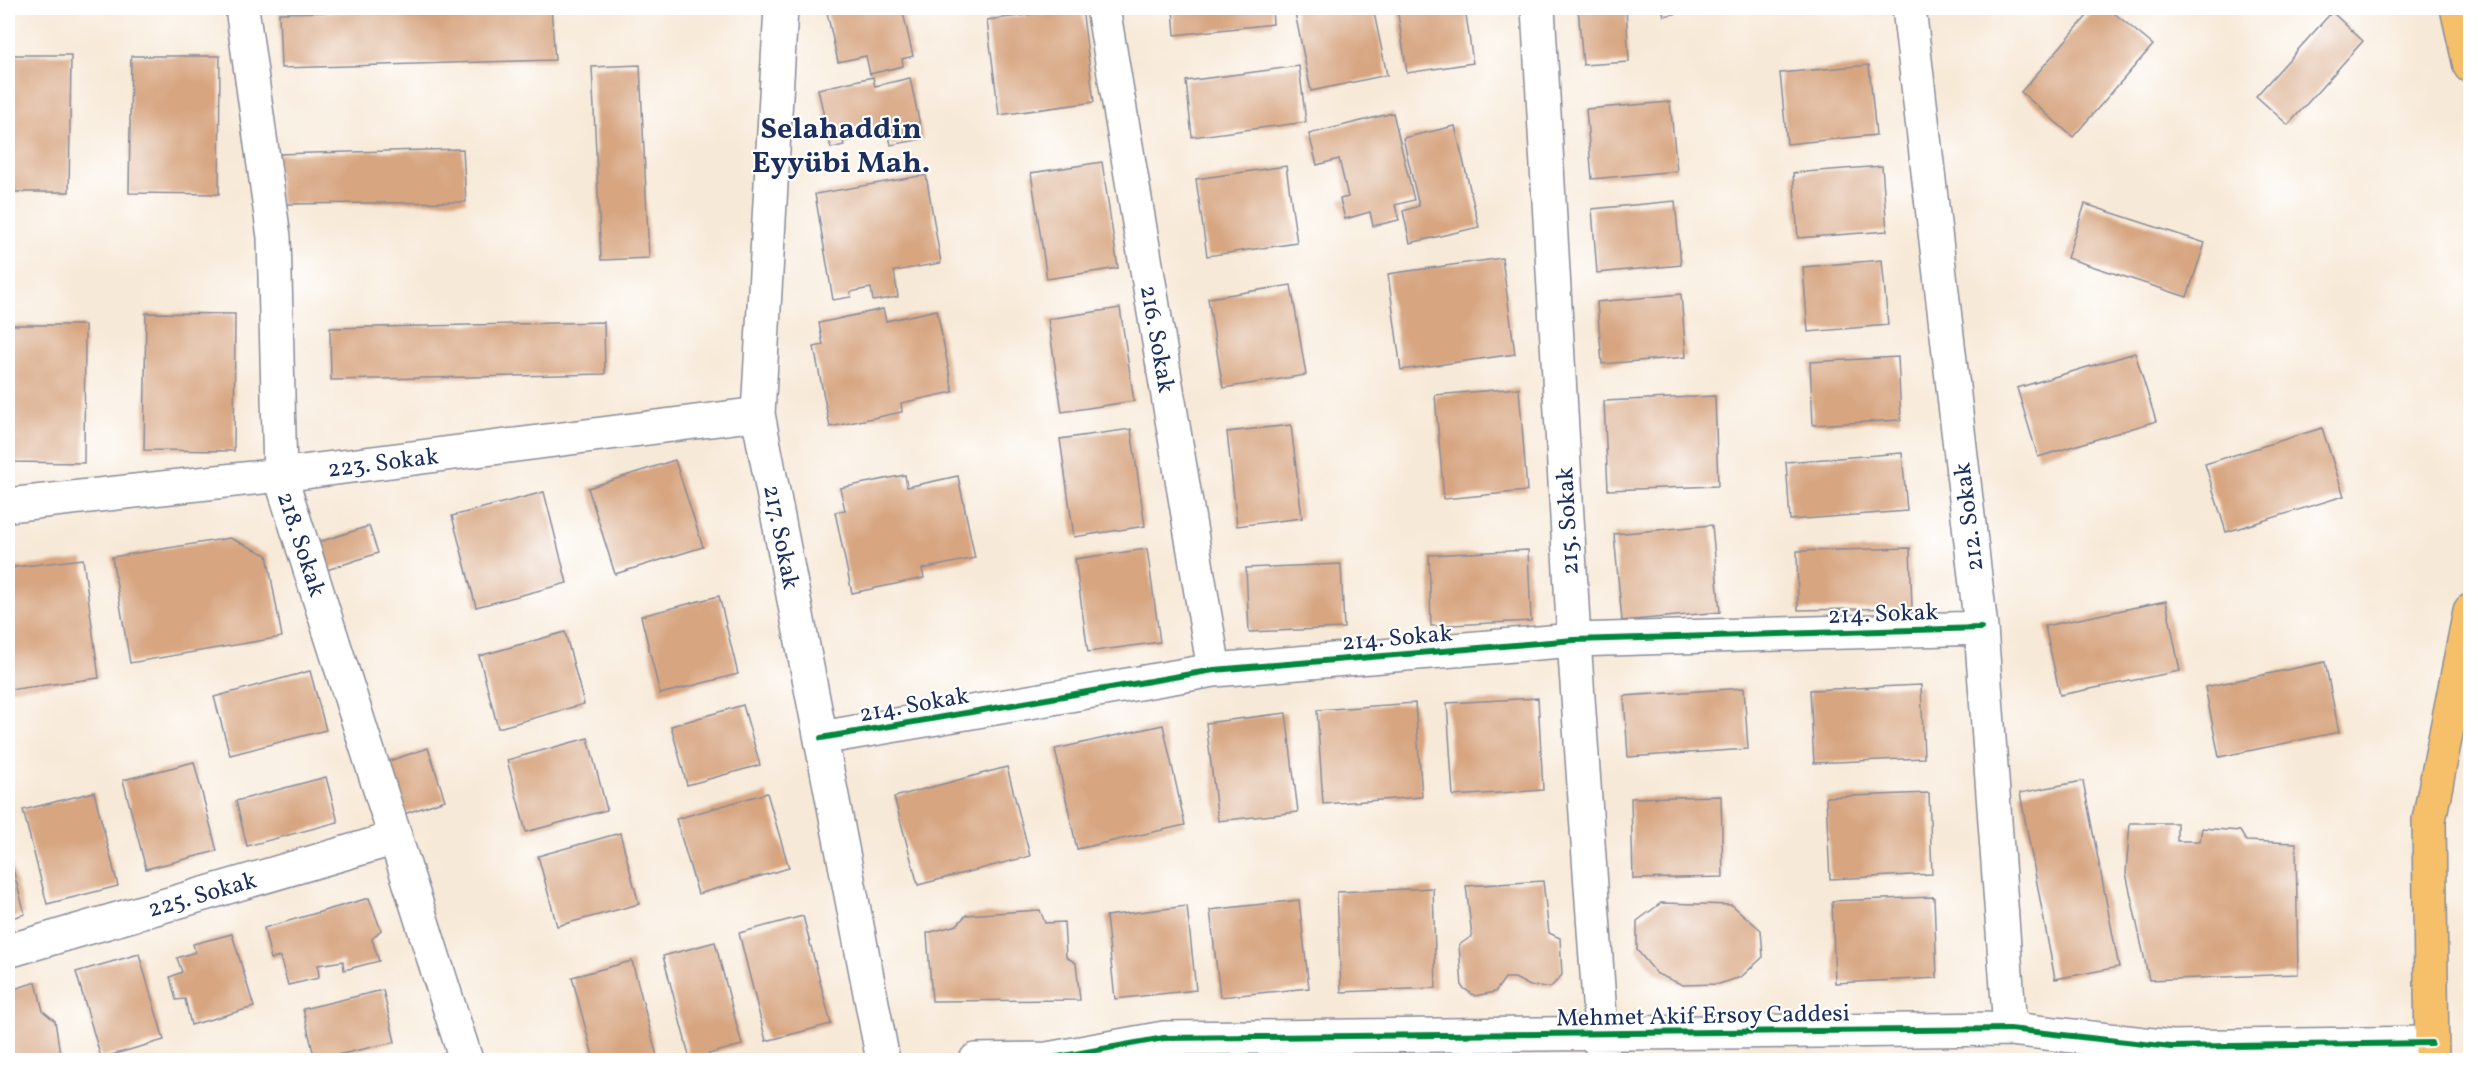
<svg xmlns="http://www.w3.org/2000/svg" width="2478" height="1068" font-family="Vollkorn,serif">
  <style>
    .building { fill: #d7a580 }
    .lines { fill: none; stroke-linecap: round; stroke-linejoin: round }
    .minor-casing { stroke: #898c9a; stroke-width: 36 }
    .major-casing { stroke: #898c9a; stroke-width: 36 }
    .highway-casing { stroke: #898c9a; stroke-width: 36 }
    .minor { stroke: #fff; stroke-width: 33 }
    .major { stroke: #f6c06b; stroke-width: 33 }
    .highway { stroke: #f6c06b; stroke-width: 33 }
    .cycleway-casing { stroke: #fff; stroke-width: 10 }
    .cycleway { stroke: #00873e; stroke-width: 6 }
    .labels { text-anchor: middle; stroke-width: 4.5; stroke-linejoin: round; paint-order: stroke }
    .street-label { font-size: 24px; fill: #1b2f5e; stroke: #fff }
    .district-label { font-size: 30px; font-weight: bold; fill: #1b2f5e; stroke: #fff }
  </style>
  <rect width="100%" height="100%" fill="#fff"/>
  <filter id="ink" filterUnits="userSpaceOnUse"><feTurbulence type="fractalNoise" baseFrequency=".0167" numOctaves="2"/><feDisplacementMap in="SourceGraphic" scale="12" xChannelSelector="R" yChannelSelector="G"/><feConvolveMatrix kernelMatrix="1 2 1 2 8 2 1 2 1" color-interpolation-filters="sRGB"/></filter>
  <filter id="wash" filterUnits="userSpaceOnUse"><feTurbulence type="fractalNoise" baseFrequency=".008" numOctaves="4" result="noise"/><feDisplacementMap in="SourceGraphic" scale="24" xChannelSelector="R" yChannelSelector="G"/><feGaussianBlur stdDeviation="1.35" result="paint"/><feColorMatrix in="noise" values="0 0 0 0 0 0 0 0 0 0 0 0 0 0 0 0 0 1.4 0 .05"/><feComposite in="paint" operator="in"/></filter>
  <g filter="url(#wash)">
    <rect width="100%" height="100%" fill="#f7e9d7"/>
    <g id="blocks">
      <path class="building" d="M551,8L555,60L281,68L279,13Z
        M826,8H902L913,56L902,59L903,66L870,74L866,56L838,62Z
        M1082,8L1094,102L999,115L987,20Z
        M1173,8H1272L1273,24L1175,35Z
        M1294,8H1373L1387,75L1311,91Z
        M1397,8H1465L1473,63L1407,73Z
        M1578,8H1626L1629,62L1583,65Z
        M1662,8H1701V9L1664,16Z
        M2094,8H2108L2153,45L2073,137L2021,92Z
        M2332,12L2363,41L2288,125L2256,96Z
        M8,55H71L69,192H8Z
        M131,56H220L219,194L129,193Z
        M640,65L649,258L601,260L592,67Z
        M1869,65L1876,135L1787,144L1780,73Z
        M1299,66L1306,122L1192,137L1186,81Z
        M873,77L875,86L910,78L923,139L891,145L888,131L843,142L844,145L831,148L818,89Z
        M1670,102L1677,171L1592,179L1586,109Z
        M1393,113L1414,200L1395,205L1399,220L1373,226L1370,212L1345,219L1340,199L1348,197L1339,159L1317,165L1309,134Z
        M1455,126L1479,227L1410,243L1403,211L1419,206L1403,138Z
        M463,149L466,202L281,204L276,154Z
        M1102,162L1118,268L1047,279L1031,173Z
        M1286,166L1297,243L1207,256L1196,179Z
        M1882,166L1887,231L1798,238L1793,173Z
        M926,175L941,263L894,271L898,297L873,301L871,288L850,292L851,297L833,300L815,194Z
        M1675,201L1681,265L1597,273L1592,209Z
        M2085,204L2205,243L2187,297L2067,258Z
        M1502,258L1515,354L1401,370L1388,274Z
        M1882,260L1888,325L1808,332L1803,267Z
        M1291,285L1306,375L1223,388L1208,298Z
        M1681,294L1686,357L1602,364L1597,302Z
        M1120,308L1134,401L1062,412L1048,319Z
        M883,309L886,321L937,310L953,392L901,403L902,412L830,427L814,347L823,345L819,323Z
        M146,313L235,314L234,451L144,450Z
        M604,322L605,374L331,380L330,328Z
        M8,325H85L84,463L8,462Z
        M2135,353L2156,421L2038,457L2017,388Z
        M1898,357L1901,420L1813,425L1810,362Z
        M1519,388L1527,491L1444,499L1435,395Z
        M1715,396L1718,486L1608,490L1604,401Z
        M1291,425L1302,518L1237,526L1227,432Z
        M2322,428L2344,496L2226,532L2205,464Z
        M1131,429L1145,526L1074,537L1060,439Z
        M1902,453L1907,511L1790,520L1786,462Z
        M675,460L703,547L615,574L588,488Z
        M905,475L907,487L958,476L975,558L922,569L924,578L852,593L835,512L845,510L840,488Z
        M544,492L567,583L476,607L452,516Z
        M1712,525L1720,612L1622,621L1614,534Z
        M369,526L378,553L327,570L319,542Z
        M230,538L267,555L282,637L130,663L112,557Z
        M1910,548L1912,608L1798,610L1797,551Z
        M1147,549L1160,642L1088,652L1075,559Z
        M1528,550L1531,621L1431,626L1429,555Z
        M83,559L99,678L8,690V568Z
        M1341,564L1344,628L1249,632L1246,568Z
        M719,596L738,674L660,694L641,616Z
        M2166,601L2180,671L2060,695L2045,626Z
        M565,632L584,704L498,728L479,656Z
        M2325,662L2339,732L2219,757L2205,687Z
        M310,671L326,730L230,755L214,697Z
        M1921,685L1924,758L1814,763L1810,690Z
        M1744,688L1748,749L1628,757L1624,696Z
        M1538,698L1543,790L1453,796L1447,703Z
        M1415,703L1422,797L1323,804L1317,710Z
        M743,705L760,765L687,785L671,726Z
        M1286,713L1298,812L1218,821L1206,723Z
        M1163,725L1185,825L1077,849L1055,749Z
        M588,738L607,810L526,832L507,760Z
        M428,748L445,800L404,814L386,762Z
        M194,762L217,851L146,869L123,780Z
        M1007,767L1030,856L918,885L894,797Z
        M326,777L338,822L247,846L236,801Z
        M2083,781L2119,967L2055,979L2020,793Z
        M94,792L118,886L47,904L23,810Z
        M767,793L789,868L698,894L676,819Z
        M1929,793L1932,874L1830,879L1826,797Z
        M1721,796L1723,877L1633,879L1631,798Z
        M2130,823H2177V841H2200L2202,828L2240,831L2246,841L2296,843L2298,974L2149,980L2126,873Z
        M620,833L639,904L557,926L538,856Z
        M8,851L25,914L8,919Z
        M1543,881L1549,933L1560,938L1562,975L1551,987L1530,986L1515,978H1505L1495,992L1475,996L1462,987L1459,945L1472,936L1466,886Z
        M1433,888L1436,988L1341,992L1337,892Z
        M1934,897L1937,978L1835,983L1832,901Z
        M369,898L381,930L372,939L379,961L344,970L343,961L318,965L319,978L288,985L280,957L271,959L264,928Z
        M1299,900L1309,988L1220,997L1210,910Z
        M1661,903L1732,905L1761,930L1763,957L1741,977L1719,984L1683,985L1657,974L1637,950V921Z
        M1187,906L1196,990L1115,999L1106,916Z
        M1040,910L1045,923L1064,922L1066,957L1076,963L1080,1000L932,1001L927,933L957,925L966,915Z
        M803,916L831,1024L766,1041L739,933Z
        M232,934L254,1007L191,1025L185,999L176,1000L170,977L182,972L177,958L195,952L193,944Z
        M715,942L742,1045L690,1059L663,956Z
        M139,954L164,1040L101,1058L76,972Z
        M632,961L658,1060H594L572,977Z
        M36,982L43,1011L55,1021L61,1060H8V991Z
        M383,990L395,1042L315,1060L303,1009Z"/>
    </g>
  </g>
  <g filter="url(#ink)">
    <use href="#blocks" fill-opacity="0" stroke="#898c9a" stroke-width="1.5"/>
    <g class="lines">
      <defs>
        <path id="minor" d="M242,8L274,237L280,475L466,1060
          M781,8L758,414L883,1060
          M1103,8L1214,670
          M1538,8L1574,640L1603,1060
          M1909,8L1981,628L2010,1029
          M8,505L280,475L758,414
          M821,738L1214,670L1574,640L1981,628
          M8,951L396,838
          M976,1060L1047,1059L1164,1038L2010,1029L2171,1047L2431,1043"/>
        <path id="major" d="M2432,1060L2429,820L2470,611"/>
        <path id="highway" d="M2457,8L2470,66"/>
      </defs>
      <use href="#minor" class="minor-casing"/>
      <use href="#major" class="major-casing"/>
      <use href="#highway" class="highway-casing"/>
      <use href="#minor" class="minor"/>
      <use href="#major" class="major"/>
      <use href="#highway" class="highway"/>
      <defs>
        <path id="cycleway" d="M821,738L1214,670L1574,640L1981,628
          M976,1060L1047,1059L1164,1038L2010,1029L2171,1047L2431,1043"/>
      </defs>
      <use href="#cycleway" class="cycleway-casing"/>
      <use href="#cycleway" class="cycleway"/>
    </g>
  </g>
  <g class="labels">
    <g class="street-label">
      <text transform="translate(1158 339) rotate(80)" y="8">216. Sokak</text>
      <text transform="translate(383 462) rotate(-7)" y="8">223. Sokak</text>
      <text transform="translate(1968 517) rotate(-97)" y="8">212. Sokak</text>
      <text transform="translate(1567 521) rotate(-93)" y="8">215. Sokak</text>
      <text transform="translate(782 537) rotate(79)" y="8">217. Sokak</text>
      <text transform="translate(302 544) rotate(72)" y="8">218. Sokak</text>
      <text transform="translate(1883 613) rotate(-2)" y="8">214. Sokak</text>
      <text transform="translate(1397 637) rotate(-5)" y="8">214. Sokak</text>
      <text transform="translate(914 704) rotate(-10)" y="8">214. Sokak</text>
      <text transform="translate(202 894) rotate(-16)" y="8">225. Sokak</text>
      <text transform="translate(1703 1015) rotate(-1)" y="8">Mehmet Akif Ersoy Caddesi</text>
    </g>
    <g class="district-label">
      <text x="841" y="138">Selahaddin<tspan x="841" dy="34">Eyyübi Mah.</tspan></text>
    </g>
  </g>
  <rect width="2478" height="1068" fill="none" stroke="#fff" stroke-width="30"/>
</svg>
